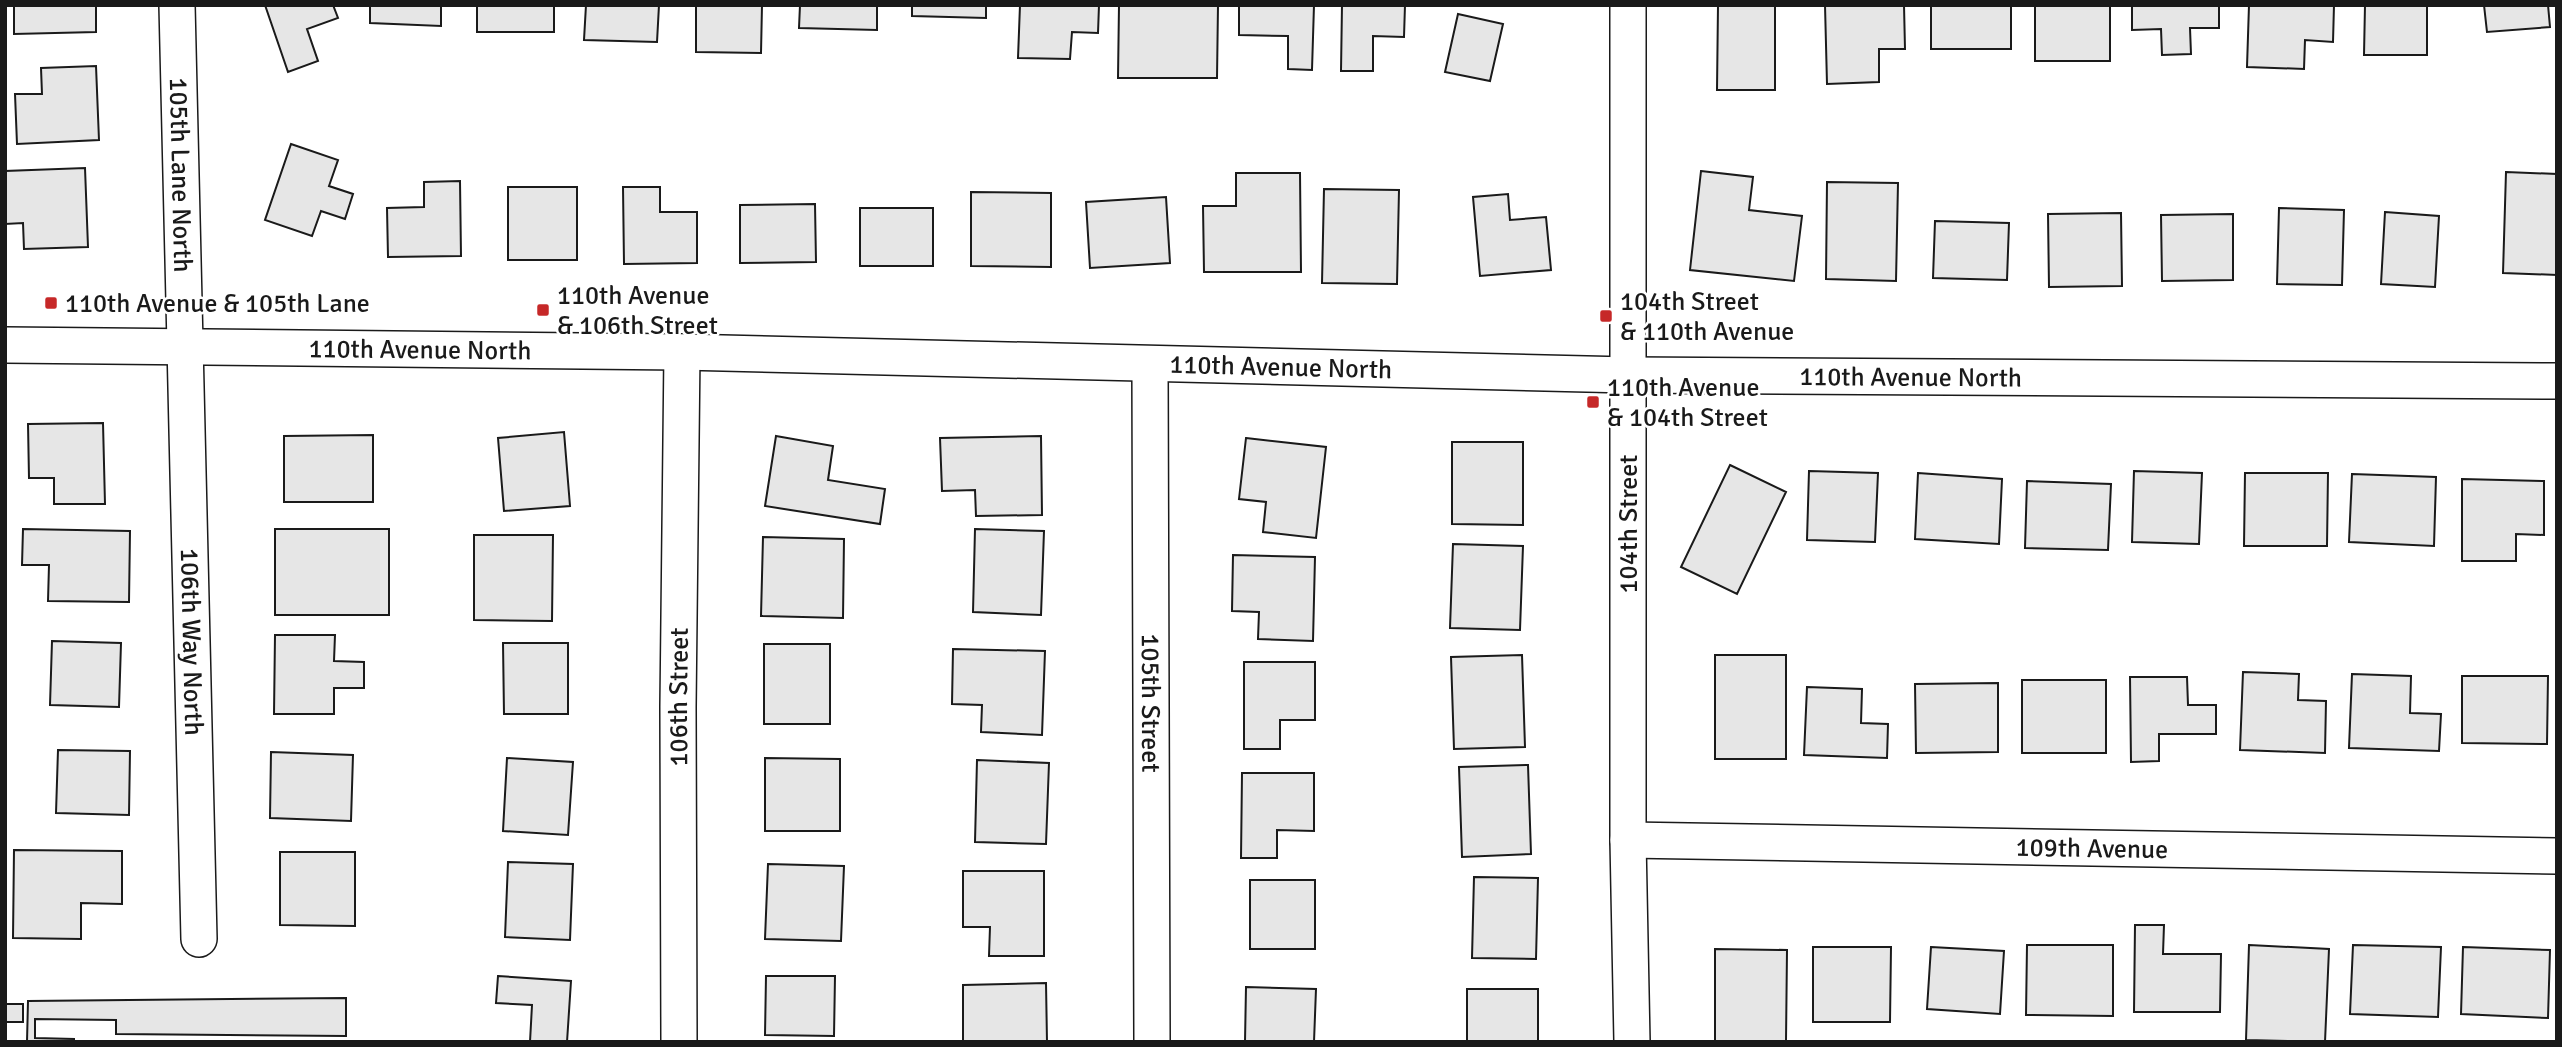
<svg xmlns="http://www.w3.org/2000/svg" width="2562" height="1047" font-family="Signika,sans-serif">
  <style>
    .building { fill: #e6e6e6; stroke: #1a1a1a; stroke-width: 2 }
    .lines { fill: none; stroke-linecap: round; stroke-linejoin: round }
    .minor-casing { stroke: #1a1a1a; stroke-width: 38 }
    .minor { stroke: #fff; stroke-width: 35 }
    .poi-dot { fill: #c62828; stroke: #fff; stroke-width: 2.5 }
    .labels { text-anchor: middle; stroke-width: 5; stroke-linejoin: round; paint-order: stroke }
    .street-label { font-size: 26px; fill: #1a1a1a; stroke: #fff }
    .poi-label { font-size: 26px; fill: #1a1a1a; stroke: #fff; text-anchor: start }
  </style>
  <rect width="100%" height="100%" fill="#fff"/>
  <path class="building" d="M14,5H96V32L14,34Z
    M265,5H333L338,18L307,29L318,61L288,72Z
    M370,5H441V26L370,23Z
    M477,5H554V32H477Z
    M586,5H659L657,42L584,40Z
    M696,5H762L761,53L696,52Z
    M800,5H877V30L799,28Z
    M912,5H986V18L912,16Z
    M1020,5H1099L1098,33L1072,32L1070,59L1018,58Z
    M1119,5H1218L1217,78H1118Z
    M1239,5H1314L1312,70L1288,69V36L1239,35Z
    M1342,5H1405L1404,37L1373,36V71H1341Z
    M1718,5H1775V90H1717Z
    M1825,5H1904L1905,49H1879V82L1827,84Z
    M1931,5H2011V49H1931Z
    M2035,5H2110V61H2035Z
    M2132,5H2219V28H2190L2191,54L2162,55L2161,29L2132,30Z
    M2249,5H2334L2333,42L2305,40L2304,69L2247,67Z
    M2365,5H2427V55H2364Z
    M2484,5H2548L2550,27L2487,32Z
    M1458,14L1503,24L1490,81L1445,72Z
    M96,66L99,140L17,144L15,94H42L41,68Z
    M291,144L338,160L329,186L353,194L345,219L321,211L312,236L265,220Z
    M85,168L88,247L24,249L23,223L5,224V171Z
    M1701,171L1753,177L1749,210L1802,216L1794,281L1690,270Z
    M2506,172L2557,174V275L2503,273Z
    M1236,173H1300L1301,272H1204L1203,206H1236Z
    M460,181L461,256L388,257L387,208L424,207V182Z
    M1827,182L1898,183L1896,281L1826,279Z
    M508,187H577V260H508Z
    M623,187H660V212H697V263L624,264Z
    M1324,189L1399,190L1397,284L1322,283Z
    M971,192L1051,193V267L971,266Z
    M1508,194L1510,220L1546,217L1551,270L1480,276L1473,197Z
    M1166,197L1170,263L1090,268L1086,202Z
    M815,204L816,262L740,263V205Z
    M860,208H933V266H860Z
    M2279,208L2344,210L2342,285L2277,284Z
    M2385,212L2439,216L2435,287L2381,284Z
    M2121,213L2122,286L2049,287L2048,214Z
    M2233,214V280L2162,281L2161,215Z
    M1935,221L2009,223L2007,280L1933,278Z
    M103,423L105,504H54V478H29L28,424Z
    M564,432L570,506L504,511L498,438Z
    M373,435V502H284V436Z
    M776,436L833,446L828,480L885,489L880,524L765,506Z
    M1041,436L1042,515L976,516L975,490L942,491L940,438Z
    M1246,438L1326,447L1316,538L1263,532L1266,502L1239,499Z
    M1452,442H1523V525L1452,524Z
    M1730,465L1786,492L1737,594L1681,567Z
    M1809,471L1878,473L1875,542L1807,540Z
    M2134,471L2202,473L2199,544L2132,542Z
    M1918,473L2002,479L1999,544L1915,539Z
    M2245,473H2328L2327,546H2244Z
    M2352,474L2436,477L2434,546L2349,542Z
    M2462,479L2544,481V535L2516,534V561H2462Z
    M2027,481L2111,484L2108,550L2025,548Z
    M23,529L130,531L129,602L48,601L49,565H22Z
    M275,529H389V615H275Z
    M975,529L1044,531L1041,615L973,612Z
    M474,535H553L552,621L474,620Z
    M763,537L844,539L843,618L761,616Z
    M1453,544L1523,546L1520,630L1450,628Z
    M1233,555L1315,557L1313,641L1258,639L1259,612L1232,611Z
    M275,635H335L334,661L364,662V688H334V714H274Z
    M52,641L121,643L119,707L50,705Z
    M503,643H568V714H504Z
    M764,644H830V724H764Z
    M953,649L1045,651L1042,735L981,732L982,705L952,704Z
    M1522,655L1525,747L1454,749L1451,657Z
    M1715,655H1786V759H1715Z
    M1244,662H1315V720H1280V749H1244Z
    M2243,672L2299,674L2298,700L2326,701L2325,753L2240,750Z
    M2352,674L2411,676L2410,713L2441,714L2439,751L2349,748Z
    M2462,676H2548L2547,744L2462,743Z
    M2130,677H2187L2188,705H2216V734H2159V761L2131,762Z
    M2022,680H2106V753H2022Z
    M1998,683V752L1916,753L1915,684Z
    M1807,687L1862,689L1861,723L1888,724L1887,758L1804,755Z
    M58,750L130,751L129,815L56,813Z
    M271,752L353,755L351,821L270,818Z
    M507,758L573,762L568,835L503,831Z
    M765,758L840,759V831H765Z
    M977,760L1049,763L1046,844L975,842Z
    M1528,765L1531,854L1462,857L1459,767Z
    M1242,773H1314V831L1277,830V858H1241Z
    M14,850L122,851V904L81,903V939L13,938Z
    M280,852H355V926L280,925Z
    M508,862L573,864L570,940L505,937Z
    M768,864L844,866L841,941L765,939Z
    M963,871H1044V956H989L990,927H963Z
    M1474,877L1538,878L1536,959L1472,958Z
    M1250,880H1315V949H1250Z
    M2135,925H2164L2163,954H2221L2220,1012H2134Z
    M2027,945H2113V1016L2026,1015Z
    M2249,945L2329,949L2325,1042L2246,1040Z
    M2353,945L2441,947L2438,1017L2350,1014Z
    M1813,947H1891L1890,1022H1813Z
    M1931,947L2004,951L2000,1014L1927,1009Z
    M2463,947L2550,950L2548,1018L2461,1014Z
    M1715,949L1787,950L1786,1041H1715Z
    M498,976L571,981L567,1042H530L532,1005L496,1003Z
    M766,976H835L834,1036L765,1035Z
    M1046,983L1047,1042H963V985Z
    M1246,987L1316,989L1314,1042H1245Z
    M1467,989H1538V1042H1467Z
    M346,998V1036L116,1034V1020L35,1019V1038L74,1039V1042H27L28,1001Z
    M5,1004H23V1022H5Z"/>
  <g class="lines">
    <defs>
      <g id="minor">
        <path id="s1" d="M177,5L199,939"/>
        <path d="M1628,5V840L1632,1042"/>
        <path id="s2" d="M5,345L682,352L1628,375L2557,381"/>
        <path id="s3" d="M1150,365L1152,1042"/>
        <path id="s4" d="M1628,840L2557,856"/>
        <path id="s5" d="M679,1042L678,707L682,352"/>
      </g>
    </defs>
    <use href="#minor" class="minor-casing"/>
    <use href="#minor" class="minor"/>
  </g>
  <g class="poi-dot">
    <rect x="44" y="296" width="14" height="14" rx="3.5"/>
    <rect x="536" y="303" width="14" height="14" rx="3.5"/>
    <rect x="1599" y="309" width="14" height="14" rx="3.5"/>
    <rect x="1586" y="395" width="14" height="14" rx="3.5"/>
  </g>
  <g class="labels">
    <g class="street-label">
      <text dy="9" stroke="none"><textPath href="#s1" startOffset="170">105th Lane North</textPath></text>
      <text dy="9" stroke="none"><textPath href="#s2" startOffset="415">110th Avenue North</textPath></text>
      <text dy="9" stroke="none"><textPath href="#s2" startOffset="1276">110th Avenue North</textPath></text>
      <text dy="9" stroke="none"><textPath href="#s2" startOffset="1906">110th Avenue North</textPath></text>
      <text transform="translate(1628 524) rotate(-90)" y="9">104th Street</text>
      <text dy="9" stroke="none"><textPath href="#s1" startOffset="637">106th Way North</textPath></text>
      <text dy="9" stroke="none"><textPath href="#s5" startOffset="345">106th Street</textPath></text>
      <text dy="9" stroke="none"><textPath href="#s3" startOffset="338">105th Street</textPath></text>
      <text dy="9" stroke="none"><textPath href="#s4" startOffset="464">109th Avenue</textPath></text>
    </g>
    <g class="poi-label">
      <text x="557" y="304">110th Avenue<tspan x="557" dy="30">&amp; 106th Street</tspan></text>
      <text x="1620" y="310">104th Street<tspan x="1620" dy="30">&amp; 110th Avenue</tspan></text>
      <text x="65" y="312">110th Avenue &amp; 105th Lane</text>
      <text x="1607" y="396">110th Avenue<tspan x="1607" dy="30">&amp; 104th Street</tspan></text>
    </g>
  </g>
  <rect width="2562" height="1047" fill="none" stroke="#1a1a1a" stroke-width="14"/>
</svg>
